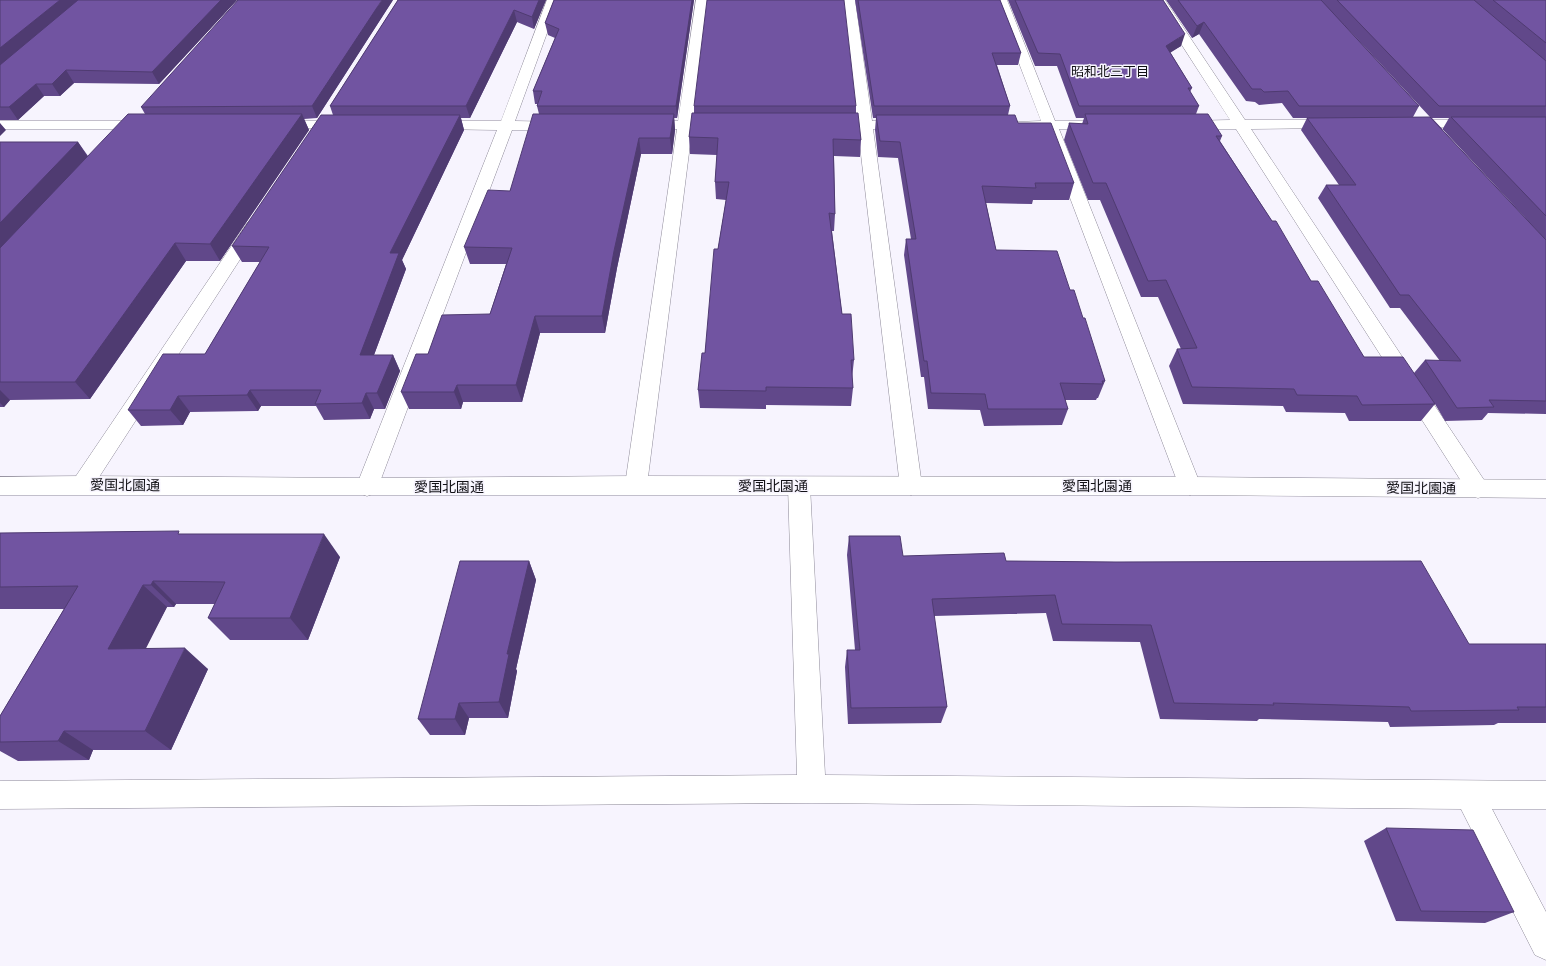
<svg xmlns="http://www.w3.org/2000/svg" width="1546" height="966" font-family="Arial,'Noto Sans JP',sans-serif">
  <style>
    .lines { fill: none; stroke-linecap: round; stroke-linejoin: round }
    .minor-casing { stroke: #8e8a99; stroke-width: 1 }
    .tertiary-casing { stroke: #8e8a99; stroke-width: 1 }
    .minor { fill: #fff; fill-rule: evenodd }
    .tertiary { fill: #fff; fill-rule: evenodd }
    .wall { fill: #61488a; fill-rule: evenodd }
    .shaded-wall { fill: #4f3b71 }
    .building { fill: #7154a1; stroke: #4f3b71 }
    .labels { text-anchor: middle; stroke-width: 3; stroke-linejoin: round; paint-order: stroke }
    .far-neighbourhood-label { font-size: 13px; fill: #131217; stroke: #f7f4fe }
    .street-label { font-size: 14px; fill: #131217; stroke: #f7f4fe }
  </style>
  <rect width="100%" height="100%" fill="#f7f4fe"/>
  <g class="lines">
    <defs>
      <path id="minor" d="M547,0H559L515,121L559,122L564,123L566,126L564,129L559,130H512L378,487L375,493L367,496L359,493L356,487L497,130L433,129L428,128L426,125L428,122L433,121H501Z
        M696,0H708L693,121L726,122L728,125L726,128L692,129L647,485L644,491L636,494L628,491L625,485L677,129H645L640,128L638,125L640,122L645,121H678Z
        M843,0H855L872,121H905L910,122L912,125L910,128L905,129H873L922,486L919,492L911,495L903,492L900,486L858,129L824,128L822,125L824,122L857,121Z
        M995,0H1007L1055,121H1099L1104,122L1106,125L1104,128L1099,129H1059L1201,486L1198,492L1190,495L1182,492L1179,486L1044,129L1016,128L1014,125L1016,122L1041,121Z
        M1153,0H1165L1245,120H1333L1338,121L1340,124L1338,127L1333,128L1251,129L1486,483L1489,489L1486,495L1478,498L1470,495L1236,129H1185L1180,128L1178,125L1180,122L1185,121L1230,120Z
        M1407,120H1475L1480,121L1482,124L1480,127L1475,128L1402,127L1400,124L1402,121Z
        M0,121H147L152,122L154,125L152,128L147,129H0Z
        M277,121H345L350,122L352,125L350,128L345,129L272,128L270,125L272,122Z
        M253,222L259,223L261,227L90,491L82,494L74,491L71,485L74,479L247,223Z
        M799,477L807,480L810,486L825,775L1546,781V809H1492L1546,912V960L1535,955L1461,809L812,803L0,809V781L797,775L788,486L791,480Z"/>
      <path id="tertiary" d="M82,476L367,478L636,476L1190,477L1546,480V498L1190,495H0V477Z"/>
    </defs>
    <use href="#minor" class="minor-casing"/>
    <use href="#tertiary" class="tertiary-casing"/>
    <use href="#minor" class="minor"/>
    <use href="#tertiary" class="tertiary"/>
  </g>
  <path class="wall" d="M0,0H237L159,84L74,83L60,96H44L18,120H0Z
    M393,0L317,118L304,119L309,130L220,261H186L90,399L10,400L4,407H0V142H78L88,156L145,114L141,107Z
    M398,0H546L534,29L517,22L470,118H461L464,130L402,260L406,269L374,355H393L400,371L385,409H374L370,419L324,420L316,406H261L258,411L190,412L183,425L141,426L128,410L205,354L260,262H242L232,246L333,115L330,106Z
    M554,0H694L677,118H674L675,130L672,154H641L617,268L605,333H540L522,402H463L461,409H409L401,392L428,354L490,314L506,264H470L464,247L510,191L539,114L537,106L538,104H535L533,91L555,38L548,35L545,23Z
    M855,0H1000L1021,53L1018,65H997L1010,106L1008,115L1018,123L1074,183L1069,200H1033L1032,204L986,203L996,250L1070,290L1105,381L1098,398H1097L1096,400H1065L1068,409L1062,425L984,426L980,410L928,409L924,377H921L904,255L906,239H911L898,158L878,157L875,130L876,118H873Z
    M1008,0H1163L1181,46L1170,52L1192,88L1190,92L1199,106L1196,114L1222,136L1220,141L1311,281L1364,357L1414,373L1425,360L1440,361L1400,308H1390L1318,198L1326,185H1339L1301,130L1307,118H1293L1282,103L1259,105L1255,102L1246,101L1199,34L1192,38L1166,0H1546V240L1442,130L1449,118H1432L1546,240V414L1488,413L1482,420L1445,421L1435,404L1421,421H1349L1345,413L1286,412L1283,406L1183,404L1169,366L1177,349H1181L1158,297H1141L1100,200H1088L1064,140L1069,123L1082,124L1084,118H1076L1057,66H1035ZM1336,16L1430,117H1413L1419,106Z
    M694,106H856V113L861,140L860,157L834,156L835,214L834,231H832L842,314L854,360L852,378L853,388L851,406L766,405V409L700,408L698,390L705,353L718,249L726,200L716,199L715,182L717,155L690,154L689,137L694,113Z
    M0,533L182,534L340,557L308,640H230L208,618L215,604H176L174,607H167L145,648L208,669L171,750H93L89,760L18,761L0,751V716L64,609H0Z
    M849,536L903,556L1006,561L1469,644H1546V723H1498L1494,725L1390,727L1388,722L1259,719L1257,721L1160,719L1140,642L1053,641L1046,613L934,616L947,707L941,723L848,724L845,667L847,650H855L847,555Z
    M529,561L536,580L516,669L517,671L508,718H469L465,735H430L418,719Z
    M1386,828L1514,912L1485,923L1396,921L1364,841Z"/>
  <path class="shaded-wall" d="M60,0H81L0,67V48Z
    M221,0H237L159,84L152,72Z
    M382,0H393L317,118L312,106Z
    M539,0H546L534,29L532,17Z
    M692,0H694L677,118L676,106Z
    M514,10L517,22L470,118L466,106Z
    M1204,22L1199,34L1192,38L1197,26Z
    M1185,34L1181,46L1162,58L1166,46Z
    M66,70L74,83L60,96L52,84Z
    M36,84L44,96L18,120L9,107Z
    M302,114L309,130L220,261L210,244Z
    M674,114L675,130L672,154L670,138Z
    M460,115L464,130L402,260L406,269L368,371L360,355L390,253Z
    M0,123L6,130L0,136Z
    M639,138L641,154L617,268L605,333L602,316L614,251Z
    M78,142L89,159L0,255V223Z
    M175,243L186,261L90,399L75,382Z
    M535,316L540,333L522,402L516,385Z
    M393,355L400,371L385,409L377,393Z
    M457,385L463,402L461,409L454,392Z
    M0,390L10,400L4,407L0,403Z
    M250,390L261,406L258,411L247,395Z
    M366,393L374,409L370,419L362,403Z
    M178,396L190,412L183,425L170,410Z
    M324,534L340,557L308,640L290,618Z
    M529,561L536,580L516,669L517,671L508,718L499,702L507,654Z
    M153,581L176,604L174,607L151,585Z
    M143,585L167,607L135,670L108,649Z
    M185,648L208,669L171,750L145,731Z
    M459,703L469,718L465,735L455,719Z
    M64,731L93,750L89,760L58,741Z"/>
  <path class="building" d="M0,0H60L0,48Z
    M78,0H221L152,72L66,70L52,84H36L9,107H0V65Z
    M238,0H382L312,106L141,107Z
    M398,0H539L532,17L514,10L466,106H330Z
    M554,0H692L676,106H537L542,91H533L559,29L545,23Z
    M707,0H844L856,106H694Z
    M858,0H1000L1021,53H992L1010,106H874Z
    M1015,0H1163L1185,34L1166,46L1192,88H1188L1199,106H1079L1060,54L1038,53Z
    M1178,0H1321L1419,106H1299L1288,91L1264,92L1261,89H1252L1204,22L1197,26Z
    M1337,0H1474L1546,61V106H1439Z
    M1493,0H1546V43Z
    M692,113H858L861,140L833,139L835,214L829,213L842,314H851L854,360H851L853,388L766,387V391L698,390L702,353H705L714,249H718L729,182H715L718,138L689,137Z
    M128,114H302L210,244L175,243L75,382H0V248Z
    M533,114H674L670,138H639L614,251L602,316H535L516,385H457L454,392H401L416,354H428L442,315L490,314L512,248L464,247L488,190L510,191Z
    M1085,114H1208L1222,136H1216L1272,221H1276L1311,281H1318L1364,357H1403L1435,404L1362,405L1357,396L1297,395L1294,389L1192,387L1177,349L1197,348L1166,280L1148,281L1106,183H1093L1069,123L1088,124Z
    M321,115H460L390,253H399L360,355H393L377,393H366L362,403L315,404L321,390H250L247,395L178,396L170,410H128L163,354H205L269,247L232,246Z
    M876,115H1015L1018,123H1051L1074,183H1035L1036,188L982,186L996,250L1057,251L1070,290H1074L1083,318H1085L1105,381H1102L1103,384L1060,383L1068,409H988L985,394L931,393L927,361H924L906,239H916L900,142L880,141Z
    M1430,117L1546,240V401L1489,400L1494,407L1457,408L1425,360L1461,361L1409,295H1400L1326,185H1356L1307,118Z
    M1451,117H1546V216Z
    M0,142H78L0,223Z
    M179,531L178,534H324L290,618H208L225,582L153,581L151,585H143L108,649L185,648L145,731H64L58,741L0,742V716L78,586L0,587V533Z
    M849,536H900L903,556L1004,553L1006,561L1116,562L1421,561L1469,644H1546V707H1517L1519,710L1411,711L1409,707L1273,703L1274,705L1174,703L1151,625L1062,624L1055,595L932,599L947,707L851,708L847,650H860Z
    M460,561H529L507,654H509L499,702L459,703L455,719H418Z
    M1386,828L1473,830L1514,912L1421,911Z"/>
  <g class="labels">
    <g class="far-neighbourhood-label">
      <text x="1110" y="76">昭和北三丁目</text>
    </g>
    <g class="street-label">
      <text transform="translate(125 485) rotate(1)" y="5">愛国北園通</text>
      <text x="773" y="491">愛国北園通</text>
      <text x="1097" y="491">愛国北園通</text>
      <text x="449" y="492">愛国北園通</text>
      <text transform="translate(1421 488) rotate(1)" y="5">愛国北園通</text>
    </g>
  </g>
</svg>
